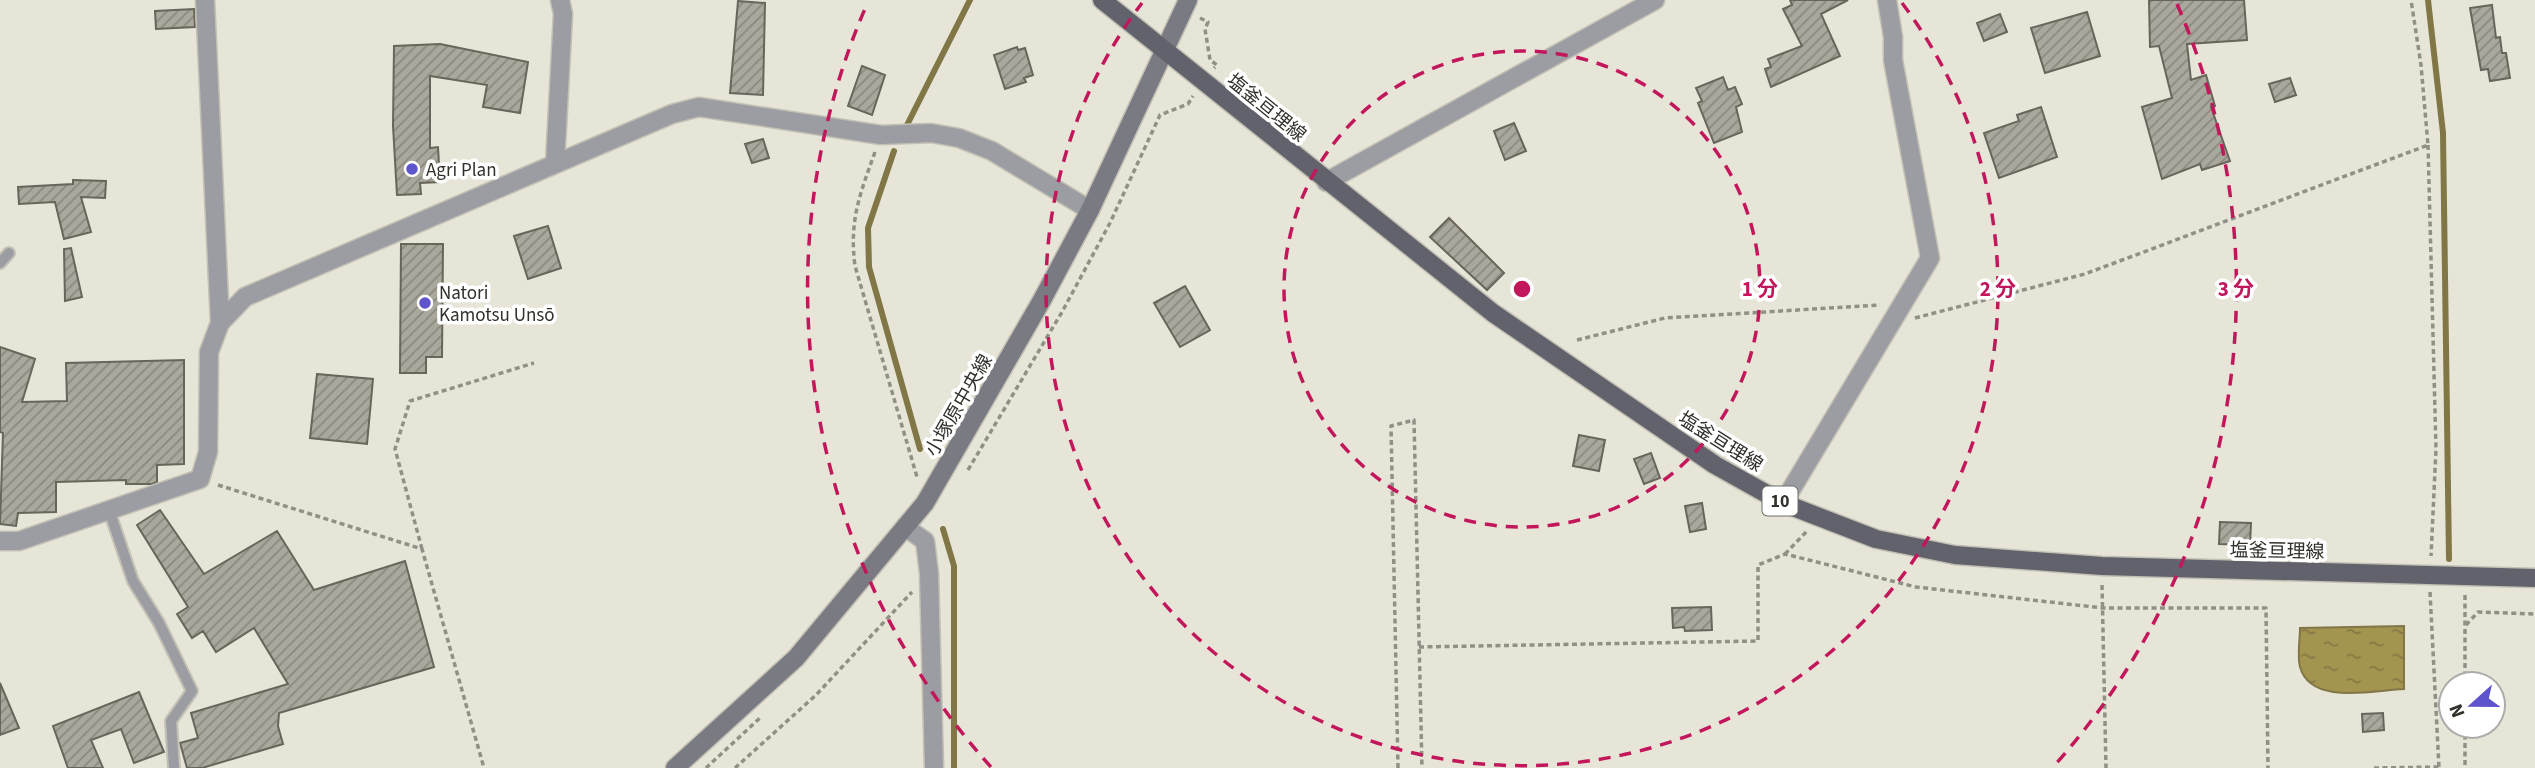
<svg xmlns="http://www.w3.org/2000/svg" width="2535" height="768" font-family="'Source Sans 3','Noto Sans JP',sans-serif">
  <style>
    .water { fill: url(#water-ripples); stroke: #817645; stroke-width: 2 }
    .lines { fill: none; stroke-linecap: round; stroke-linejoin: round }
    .stream { stroke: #817645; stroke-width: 6 }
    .building { fill: url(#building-hatch); stroke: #68665b; stroke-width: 2 }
    .lane-casing { stroke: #c3c1b5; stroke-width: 14 }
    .street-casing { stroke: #c3c1b5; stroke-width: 21 }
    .secondary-casing { stroke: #c3c1b5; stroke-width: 21 }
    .primary-casing { stroke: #c3c1b5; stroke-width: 21 }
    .path { stroke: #919086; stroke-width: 3.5; stroke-dasharray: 5 3.5; stroke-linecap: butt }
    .lane { stroke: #9c9da2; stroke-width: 10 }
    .street { stroke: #9c9da2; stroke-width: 18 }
    .secondary { stroke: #7a7b82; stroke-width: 18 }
    .primary { stroke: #61626b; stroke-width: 18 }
    .ring { fill: none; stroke: #c2185b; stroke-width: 3.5; stroke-dasharray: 12 9 }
    .poi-dot { fill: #5e54cc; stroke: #fff; stroke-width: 2.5 }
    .labels { text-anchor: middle; stroke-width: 7; stroke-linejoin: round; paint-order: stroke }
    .shield { fill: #fff; stroke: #6f6e6b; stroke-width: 2 }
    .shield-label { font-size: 18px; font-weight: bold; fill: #31302b }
    .street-label { font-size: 19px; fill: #31302b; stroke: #fff }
    .poi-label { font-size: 19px; fill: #31302b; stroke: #fff; text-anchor: start }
    .centre { fill: #c2185b; stroke: #fff; stroke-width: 3.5 }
    .ring-label { font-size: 21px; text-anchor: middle; font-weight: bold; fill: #c2185b; stroke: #fff; stroke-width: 7; stroke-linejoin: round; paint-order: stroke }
  </style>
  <defs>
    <pattern id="water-ripples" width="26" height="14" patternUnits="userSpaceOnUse" patternTransform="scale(1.75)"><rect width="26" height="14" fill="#a39450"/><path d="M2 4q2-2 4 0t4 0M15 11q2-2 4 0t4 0" fill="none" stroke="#857943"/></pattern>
    <pattern id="building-hatch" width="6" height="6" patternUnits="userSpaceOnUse" patternTransform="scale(1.75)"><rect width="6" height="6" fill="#aaa89c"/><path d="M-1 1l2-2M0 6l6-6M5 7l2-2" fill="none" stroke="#8b897f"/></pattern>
  </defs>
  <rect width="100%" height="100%" fill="#e7e5d8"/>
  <path class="water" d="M2404,626V689C2374,690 2311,706 2300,667C2297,656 2300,639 2300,628Z"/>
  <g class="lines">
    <path class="stream" d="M2428,0L2443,133L2449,559
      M907,125L970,0
      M894,151L868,228L869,267L920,449
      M943,529L954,566V768"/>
  </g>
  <path class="building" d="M1790,0H1848L1821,14L1840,56L1771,87L1765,69L1771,67L1768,59L1802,46L1783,9L1792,5Z
    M2149,0H2244L2247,40L2187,44L2191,80L2206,75L2215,106L2211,107L2230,161L2202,170L2200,164L2162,179L2142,107L2172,98L2159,46L2150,47Z
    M738,1L765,3L763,95L730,93Z
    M2492,5L2496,38L2500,37L2502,53H2506L2510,78L2490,81L2488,69L2481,70L2470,8Z
    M194,9L195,27L156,29L155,11Z
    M2087,12L2100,56L2045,73L2031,28Z
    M2000,14L2007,32L1984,41L1977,23Z
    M440,44L528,62L520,113L483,107L487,85L430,76V148L438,147L440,182L420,183L421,194L397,195L393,126L394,46Z
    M1017,47L1018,50L1025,48L1033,75L1024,78L1026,82L1005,89L994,55Z
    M862,66L885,75L872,115L848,106Z
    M1723,77L1728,90L1735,87L1742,104L1736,107L1742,132L1714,143L1698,103L1702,101L1696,88Z
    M2290,78L2296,95L2275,102L2269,84Z
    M2041,107L2057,157L1999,178L1984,133L2019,121L2017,115Z
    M1514,123L1526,151L1505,160L1494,131Z
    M763,139L769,158L752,163L745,144Z
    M73,180L106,181L105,198L81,197L91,232L64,239L55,202L19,204L18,187L73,184Z
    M1449,218L1504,273L1487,290L1430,237Z
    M548,226L561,268L528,279L514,236Z
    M401,244H443L442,357H426V373H400Z
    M71,248L82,297L65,301L64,249Z
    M1185,286L1210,330L1180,347L1154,303Z
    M0,347L35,359L22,402L67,401L66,363L184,360V464L157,465V482L152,484H126V480L56,482V512L18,513L16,526L0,524L3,433L0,432Z
    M317,374L373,379L367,444L310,438Z
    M1579,435L1605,440L1599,471L1573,466Z
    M1651,453L1660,478L1644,484L1634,459Z
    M1702,503L1706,529L1690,532L1685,506Z
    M160,510L204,574L277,531L314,590L405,561L434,667L279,713L278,726L283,744L202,768H187L180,743L198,738L191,713L288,684L254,628L216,652L203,631L192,638L177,614L188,607L137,525Z
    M2220,522L2251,523L2250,545L2219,544Z
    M1711,607L1712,630L1685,631L1684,627L1673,628L1672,608Z
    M0,683L19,728L0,735Z
    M139,692L164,752L134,763L121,729L91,740L103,768H68L53,726Z
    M2383,713L2384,730L2363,732L2362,714Z"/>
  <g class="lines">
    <defs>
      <path id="lane" d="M0,263L9,253
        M109,510L133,581L159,623L192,691L171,721L174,768"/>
      <path id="street" d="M205,0L220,323
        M555,164L563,14L560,0
        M1326,182L1655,0
        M1783,503L1930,258L1893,60V37L1887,0
        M905,527L925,541L929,573L934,768
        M0,541H19L200,479L208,452L209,352L220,323L245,297L672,114L699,107L881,135L931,133L959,138L992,151L1090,210"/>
      <path id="secondary" d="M675,768L796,658L925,503L1042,300L1090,210L1188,0"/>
      <path id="primary" d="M1102,0L1493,313L1715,465L1783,503L1876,539L1955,555L2102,566L2535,578"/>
    </defs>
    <use href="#lane" class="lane-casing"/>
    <use href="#street" class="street-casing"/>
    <use href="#secondary" class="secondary-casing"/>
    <use href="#primary" class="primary-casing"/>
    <path class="path" d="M1200,18L1208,22L1205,29L1210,60L1217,65L1214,68
      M2428,145L2436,449L2431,556
      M875,152C860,194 849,220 855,266L917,477
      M1915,318L2085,274L2428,145L2421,65L2411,0
      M1577,340L1665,318L1880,305
      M968,470L1062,312L1110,223L1160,115L1188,104L1193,96
      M218,485L422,549L484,768
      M422,549L395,449L410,401L534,363
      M1785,554L1808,530
      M2102,585L2106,768
      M2430,592L2439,768
      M2465,595V684
      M2466,625L2478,612L2535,614
      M1419,647L1758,641V565L1785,554L1916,587L2103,608H2266L2268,768
      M2465,726V768
      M706,768L761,717
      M735,768L816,695L912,592
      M1398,768L1391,426L1414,420L1422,768
      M2374,768L2439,767"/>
    <use href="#lane" class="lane"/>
    <use href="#street" class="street"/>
    <use href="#secondary" class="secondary"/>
    <use href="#primary" class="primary"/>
  </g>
  <g class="ring">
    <circle cx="1522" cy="289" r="238"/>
    <path d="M1902 3A476 476 0 1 1 1142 3"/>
    <path d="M991 767A714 714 0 0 1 867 4M2177 4A714 714 0 0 1 2053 767"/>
  </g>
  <g class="poi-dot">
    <circle cx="412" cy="169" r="7"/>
    <circle cx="425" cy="303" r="7"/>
  </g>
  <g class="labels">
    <rect class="shield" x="1762.5" y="486.5" width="35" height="29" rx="5"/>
    <g class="shield-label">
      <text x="1780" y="507">10</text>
    </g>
    <g class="street-label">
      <text transform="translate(1267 107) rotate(39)" y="7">塩釜亘理線</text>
      <text transform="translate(958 405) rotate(-60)" y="7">小塚原中央線</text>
      <text transform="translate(1721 441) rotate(32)" y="7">塩釜亘理線</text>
      <text transform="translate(2277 550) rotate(1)" y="7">塩釜亘理線</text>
    </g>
    <g class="poi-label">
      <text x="426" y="176">Agri Plan</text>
      <text x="439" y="299">Natori<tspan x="439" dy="22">Kamotsu Unsō</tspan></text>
    </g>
  </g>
  <circle cx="1522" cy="289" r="10" class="centre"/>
  <g class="ring-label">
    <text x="1760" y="296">1 分</text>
    <text x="1998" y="296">2 分</text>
    <text x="2236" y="296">3 分</text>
  </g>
  <g transform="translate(2472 705) rotate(249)"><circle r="33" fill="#ffffff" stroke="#adacaa" stroke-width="2"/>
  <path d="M0-5L12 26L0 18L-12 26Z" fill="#5e54cc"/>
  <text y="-10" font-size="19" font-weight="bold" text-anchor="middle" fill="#31302b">N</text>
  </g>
</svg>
